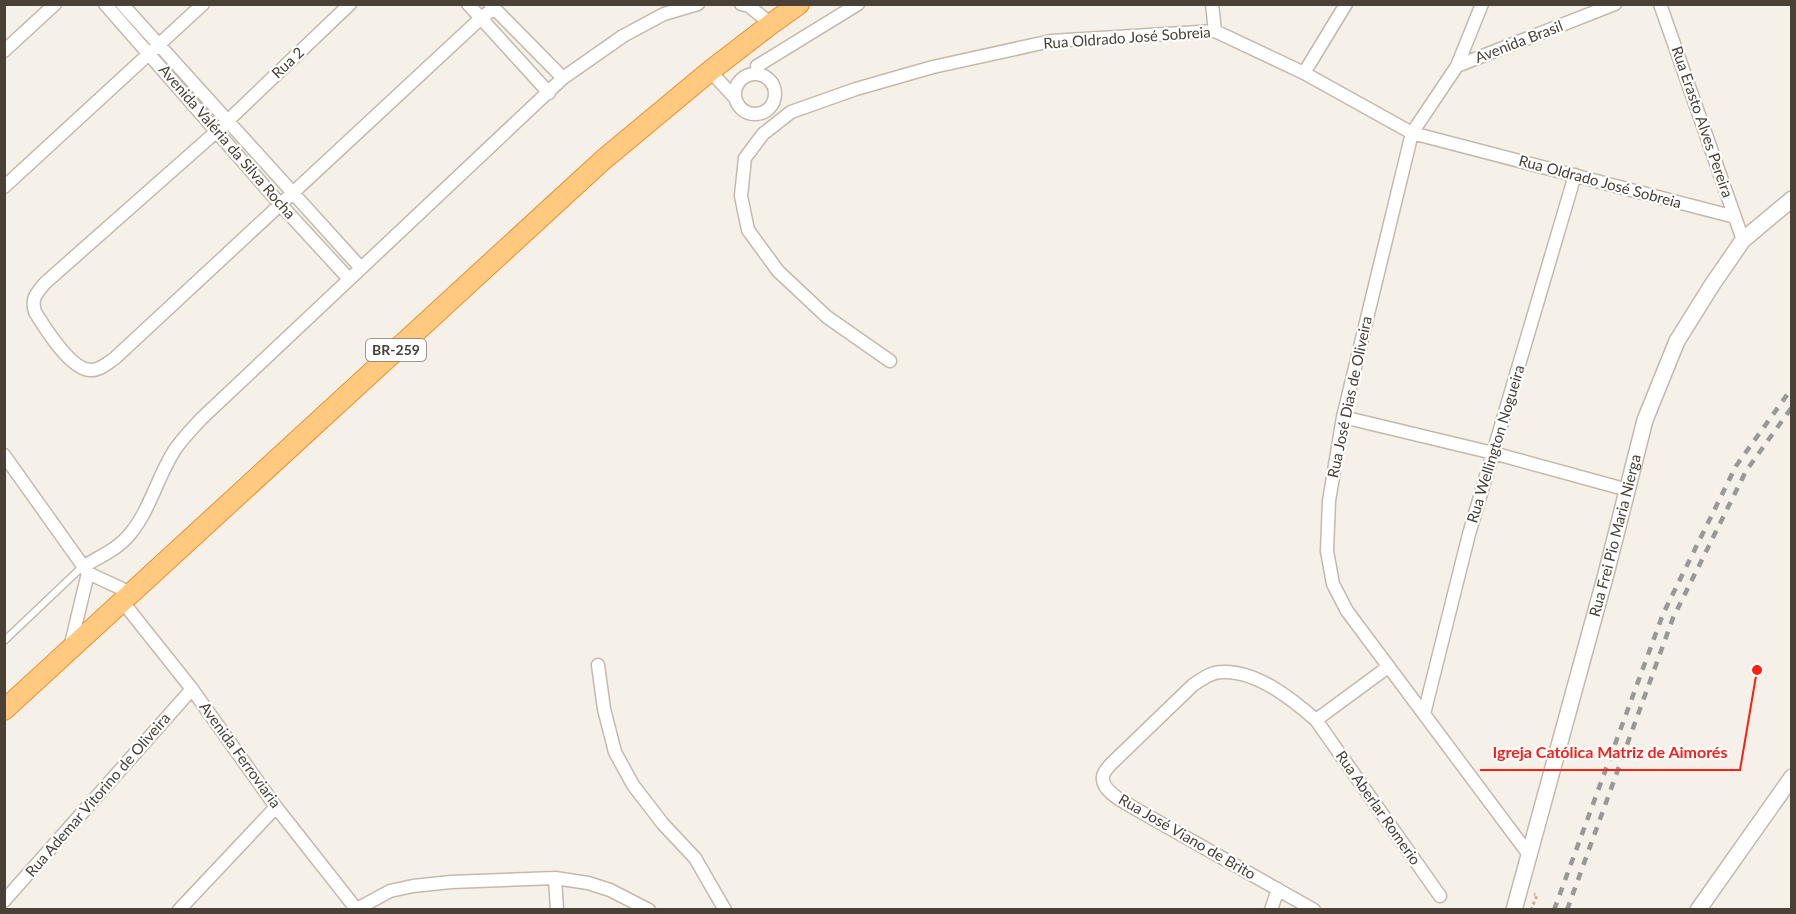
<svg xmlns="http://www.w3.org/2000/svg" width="1796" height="914" font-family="Lato,sans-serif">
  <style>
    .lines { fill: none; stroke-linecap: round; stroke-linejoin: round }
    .service-casing { stroke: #c5b9ad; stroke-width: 9 }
    .minor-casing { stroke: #c5b9ad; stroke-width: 15 }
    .tertiary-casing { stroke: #c5b9ad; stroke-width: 18 }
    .trunk-casing { stroke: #ea902d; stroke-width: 22 }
    .path { stroke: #c5b19a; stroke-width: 3; stroke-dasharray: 3 3; stroke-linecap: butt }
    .service { stroke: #fff; stroke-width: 6 }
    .minor { stroke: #fff; stroke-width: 12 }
    .tertiary { stroke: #fff; stroke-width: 15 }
    .trunk { stroke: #ffc980; stroke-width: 20 }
    .rail { stroke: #989898; stroke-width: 4.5; stroke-dasharray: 8 8; stroke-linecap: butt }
    .labels { text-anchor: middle; stroke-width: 4.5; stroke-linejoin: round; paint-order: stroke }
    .shield { fill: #fff; stroke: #807972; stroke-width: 1.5 }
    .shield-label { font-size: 14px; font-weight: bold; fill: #494036 }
    .street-label { font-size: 15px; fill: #494036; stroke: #fff }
    .leader { fill: none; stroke: #ff1e15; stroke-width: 2 }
    .callout-dot { fill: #ff1e15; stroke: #fff; stroke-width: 2 }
    .callout-label { font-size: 16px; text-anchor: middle; font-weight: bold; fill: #ff1e15; stroke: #fff; stroke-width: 4.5; stroke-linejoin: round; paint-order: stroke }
  </style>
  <rect width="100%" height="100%" fill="#f5f0e8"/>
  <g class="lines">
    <defs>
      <path id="service" d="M4,641L83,566"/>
      <path id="minor" d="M105,4L280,204L349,279
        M122,4L360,267
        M350,4L217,131L45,283C36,294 31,298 35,312C45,328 70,369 90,370C99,371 108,363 115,358L480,19L494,8
        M468,4L549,93
        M490,4L563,78
        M741,4L749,6L771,24
        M1212,4L1215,31
        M1482,4L1457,66L1412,133L1343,417L1329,501L1327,551L1333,584L1347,611L1530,856
        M1660,4L1743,240
        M4,51L55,4
        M757,66L858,4
        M1457,66L1615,4
        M710,71L735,98
        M1304,73L1346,4
        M735 94a20 20 0 1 1 40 0a20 20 0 1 1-40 0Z
        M4,187L203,4
        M890,361L827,317L778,271L748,230L741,196L745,158L763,134L791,112L856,89L933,67L1051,41L1215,31L1304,73L1412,133L1735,217
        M1343,417L1493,453L1628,490
        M4,455L88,573
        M84,566C99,557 118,549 130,534C150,510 157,478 174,451C181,440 192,429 201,419L563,78L623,36L664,14L698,4
        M88,573L131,593
        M122,601L192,689L276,807L357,910
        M70,648L88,573
        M598,665L604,709L615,752L633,785L663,824L695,858L725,910
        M1424,714L1469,534L1575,175
        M1316,720L1388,667
        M555,878L557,910
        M4,901L192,689
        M357,909L390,891L413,886L451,882L555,878L588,883L610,890L649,910
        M179,910L276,807
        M1271,910L1278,889
        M1314,910L1134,808C1124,802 1101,791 1103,777C1103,772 1108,768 1111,764L1193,685C1202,679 1211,672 1222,672C1256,670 1292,699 1316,720L1440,896"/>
      <g id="tertiary">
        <path id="s1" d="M1514,910L1606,574L1645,420L1677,341L1712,285L1743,240L1792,199"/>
        <path d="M1698,910L1792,777"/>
      </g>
      <path id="trunk" d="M4,710L603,160L710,71L771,24L799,4"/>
    </defs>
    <use href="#service" class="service-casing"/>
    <use href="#minor" class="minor-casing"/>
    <use href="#tertiary" class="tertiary-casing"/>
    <use href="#trunk" class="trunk-casing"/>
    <path class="path" d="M1531,910L1537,895L1534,894"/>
    <use href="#service" class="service"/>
    <use href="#minor" class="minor"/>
    <use href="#tertiary" class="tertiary"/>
    <use href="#trunk" class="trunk"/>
    <path class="rail" d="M1554,910L1663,614L1736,466L1792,388
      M1567,910L1673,618L1746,471L1792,407"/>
  </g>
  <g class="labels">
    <rect class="shield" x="366" y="339" width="60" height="22" rx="4.5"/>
    <g class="shield-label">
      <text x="396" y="355">BR-259</text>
    </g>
    <g class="street-label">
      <text transform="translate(1127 38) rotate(-4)" y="5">Rua Oldrado José Sobreia</text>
      <text transform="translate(1519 42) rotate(-21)" y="5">Avenida Brasil</text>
      <text transform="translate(288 63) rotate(-43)" y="5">Rua 2</text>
      <text transform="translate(1702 122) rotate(71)" y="5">Rua Erasto Alves Pereira</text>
      <text transform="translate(227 142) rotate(49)" y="5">Avenida Valéria da Silva Rocha</text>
      <text transform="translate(1600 182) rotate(15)" y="5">Rua Oldrado José Sobreia</text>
      <text transform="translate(1350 397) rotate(-78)" y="5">Rua José Dias de Oliveira</text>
      <text transform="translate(1496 444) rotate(-73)" y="5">Rua Wellington Nogueira</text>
      <text dy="5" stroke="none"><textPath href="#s1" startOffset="388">Rua Frei Pio Maria Nierga</textPath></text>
      <text transform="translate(240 755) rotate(54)" y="5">Avenida Ferroviaria</text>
      <text transform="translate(98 795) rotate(-49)" y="5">Rua Ademar Vitorino de Oliveira</text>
      <text transform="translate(1378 808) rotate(55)" y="5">Rua Aberlar Romerio</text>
      <text transform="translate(1187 837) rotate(30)" y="5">Rua José Viano de Brito</text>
    </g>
  </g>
  <path class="leader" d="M1757 670L1740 770H1480"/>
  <circle class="callout-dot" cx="1757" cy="670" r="6"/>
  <g class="callout-label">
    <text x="1610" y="758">Igreja Católica Matriz de Aimorés</text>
  </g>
  <rect width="1796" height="914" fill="none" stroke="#494036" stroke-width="12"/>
</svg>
